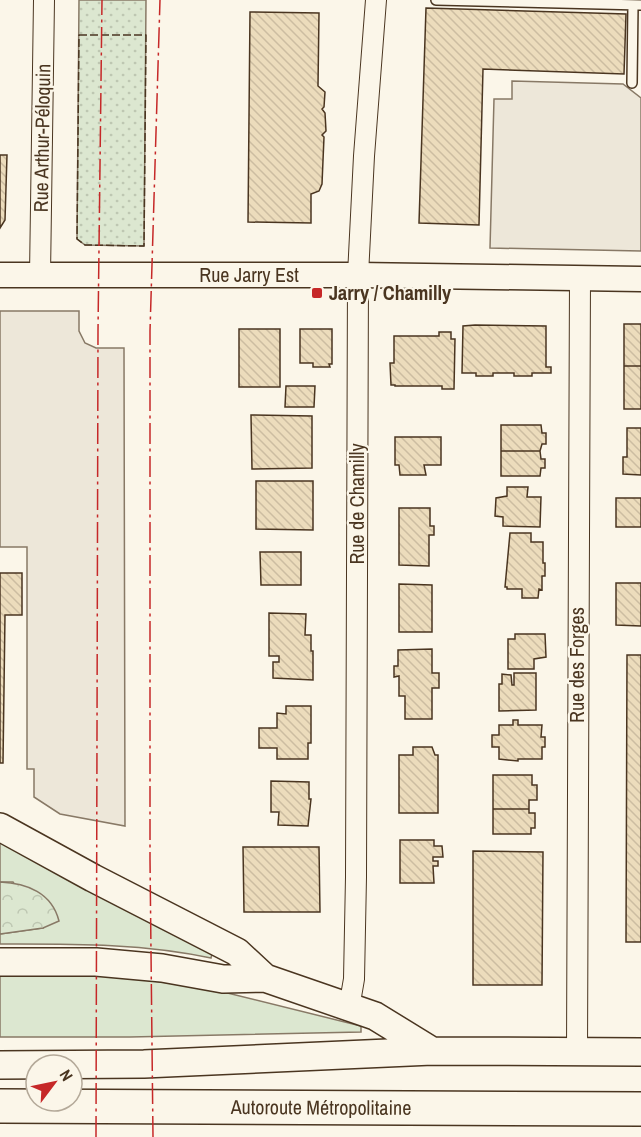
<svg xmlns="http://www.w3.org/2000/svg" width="641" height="1137" font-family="'Archivo Narrow',sans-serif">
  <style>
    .grass { fill: #dce7d0; stroke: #887966; stroke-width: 1.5 }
    .forest { fill: url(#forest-crowns); stroke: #887966; stroke-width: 1.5 }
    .park { fill: url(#park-dots); stroke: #887966; stroke-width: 1.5 }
    .parking { fill: #ede7d9; stroke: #887966; stroke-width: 1.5 }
    .building { fill: url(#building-back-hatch); stroke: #4a3520; stroke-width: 1.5 }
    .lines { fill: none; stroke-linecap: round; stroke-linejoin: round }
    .service-casing { stroke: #4a3520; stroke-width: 12 }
    .minor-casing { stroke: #4a3520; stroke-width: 22 }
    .tertiary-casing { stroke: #4a3520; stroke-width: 27 }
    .secondary-casing { stroke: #4a3520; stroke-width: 30 }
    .motorway-casing { stroke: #4a3520; stroke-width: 36 }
    .service { stroke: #fbf6e9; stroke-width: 9 }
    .minor { stroke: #fbf6e9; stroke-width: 20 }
    .tertiary { stroke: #fbf6e9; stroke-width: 24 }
    .secondary { stroke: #fbf6e9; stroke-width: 27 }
    .motorway { stroke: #fbf6e9; stroke-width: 33 }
    .fence { stroke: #4a3520; stroke-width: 1.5; stroke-dasharray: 8 3; stroke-linecap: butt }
    .power { stroke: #c62828; stroke-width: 1.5; stroke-dasharray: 21 4.5 3 4.5; stroke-linecap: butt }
    .poi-dot { fill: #c62828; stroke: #fbf6e9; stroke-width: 2 }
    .labels { text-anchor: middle; stroke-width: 4.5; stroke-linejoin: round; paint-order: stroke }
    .street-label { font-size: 20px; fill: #4a3520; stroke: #fbf6e9 }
    .poi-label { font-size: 20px; font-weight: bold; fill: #4a3520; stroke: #fbf6e9; text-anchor: start }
  </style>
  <defs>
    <pattern id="forest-crowns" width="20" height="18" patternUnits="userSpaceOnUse" patternTransform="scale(1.5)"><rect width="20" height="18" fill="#dce7d0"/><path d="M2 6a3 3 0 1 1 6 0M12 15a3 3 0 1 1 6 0" fill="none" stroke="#bec7b2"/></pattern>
    <pattern id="park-dots" width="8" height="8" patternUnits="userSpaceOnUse" patternTransform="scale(1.5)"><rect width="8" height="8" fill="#dce7d0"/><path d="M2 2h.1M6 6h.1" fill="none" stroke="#bec7b2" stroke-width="1.8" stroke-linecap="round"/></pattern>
    <pattern id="building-back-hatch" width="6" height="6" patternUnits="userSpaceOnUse" patternTransform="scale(1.5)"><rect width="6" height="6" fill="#ecdcbc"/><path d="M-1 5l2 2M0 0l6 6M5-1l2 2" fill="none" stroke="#ccbda1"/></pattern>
  </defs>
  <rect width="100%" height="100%" fill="#fbf6e9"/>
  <path class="grass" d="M0,842L212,954L211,958C141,943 71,944 0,944V934L43,928L13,882H0Z
    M0,974L103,975L203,987L361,1026V1032L130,1037H0Z"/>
  <path class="forest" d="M0,882C27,883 52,893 59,921L43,928L0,934Z"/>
  <path class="park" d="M79,0H146L144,246L85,245L77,239Z"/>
  <path class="parking" d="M512,81L623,84L641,98V251L490,248L494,99H512Z
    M0,311H79V331L85,343L96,348H124L125,826L60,814L34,797V769H27V547H0Z"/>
  <path class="building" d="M426,8L626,14L624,74L483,69L479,225L419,223Z
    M250,12L319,13L318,86L325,92L324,107L322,109L325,113L326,131L322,135L324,137L322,184L319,191L311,194V223L248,222Z
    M0,155H7L5,220L0,228Z
    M624,324H641V366H624Z
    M475,325L546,326V367H551V373H532V376H514V373H493V376H476V373H462L463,326Z
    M239,329H280V387H239Z
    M300,329H332V364H329L330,367H313V363H300Z
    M439,332H451V339H455L454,389H442V386H395V385H391L390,363H394V336H439Z
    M624,366H641V409H624Z
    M286,386H315L314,407H285Z
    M251,415L312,416V468L252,469Z
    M501,425H541L542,433H546V444H542L540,451H501Z
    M627,428H641V475L623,474V457H627Z
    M395,437H441V465H424L426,475H400L399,465H395Z
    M501,451H540L541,459H545V468H541L540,476H501Z
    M256,481H313V530L256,529Z
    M507,487H528L527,497H541L540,527L503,526V517L495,516L496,498L507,496Z
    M616,498H641V527H616Z
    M399,508H430V526H434V535H429V566L399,565Z
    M510,533H531V542H543V563H545V576H542V590L539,589L538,598H522V589H507V587H505Z
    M260,552H301V585H261Z
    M0,573H22V615H5L3,763H0Z
    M616,583H641V626L616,625Z
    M399,584L432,585V632H399Z
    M269,613L306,614L305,635H311V651H313V680L273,678V662H279V656H269Z
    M515,634H545L546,657L534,659V669H508V639H515Z
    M432,649V673H439V688H432V719H405V696H399V676L394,677V666H398V650Z
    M627,655H641V942H626Z
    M514,673H536V710L499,711V684H502V674L511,675L512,685H514Z
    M286,706H311V743H308V759H277V748H259V728H277V713L286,714Z
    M513,720H518V725H542L541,737H545V747H542V759H518V761L499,759V747H492V735H499V725H513Z
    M413,747H432L435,755H438V813H399V755H413Z
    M493,775H532V785H537V800H529V809H493Z
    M271,781L309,782V799H311L308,826L278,825L279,812H271Z
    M493,809H529V813H535V828H531V834H493Z
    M400,840H434V846H442L443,857H433V861H438V866H433L434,883H400Z
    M243,847H319L320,912H244Z
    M473,851L543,852L542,985H473Z"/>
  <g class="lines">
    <defs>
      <path id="service" d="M436,0L641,5
        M632,83L633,5"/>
      <path id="minor" d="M40,275L44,0
        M349,1008L354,979L356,877L358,275L364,156L376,0
        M577,1052L580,278"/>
      <g id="tertiary">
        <path id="s1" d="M0,275H358L641,279"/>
      </g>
      <path id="secondary" d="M0,827L93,878L237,952L265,978
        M0,962H96L162,968L223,979L265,978L375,1016L432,1051
        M0,1065L144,1064L432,1051L641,1052"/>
      <g id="motorway">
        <path id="s2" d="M0,1106L641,1109"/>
      </g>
    </defs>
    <use href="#service" class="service-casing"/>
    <use href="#minor" class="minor-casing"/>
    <use href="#tertiary" class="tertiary-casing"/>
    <use href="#secondary" class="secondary-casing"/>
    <use href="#motorway" class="motorway-casing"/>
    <use href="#service" class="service"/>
    <use href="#minor" class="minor"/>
    <use href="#tertiary" class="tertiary"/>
    <use href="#secondary" class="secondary"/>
    <use href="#motorway" class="motorway"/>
    <path class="fence" d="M79,35H146L144,246L85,245L77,239Z"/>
    <path class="power" d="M96,1137L98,331L102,0
      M153,1137L150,859V331L160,0"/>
  </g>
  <rect class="poi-dot" x="311" y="287" width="12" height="12" rx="3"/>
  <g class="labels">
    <g class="street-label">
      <text transform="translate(42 138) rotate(-89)" y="7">Rue Arthur-Péloquin</text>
      <text dy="7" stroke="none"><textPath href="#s1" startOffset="249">Rue Jarry Est</textPath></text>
      <text transform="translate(357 504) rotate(-90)" y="7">Rue de Chamilly</text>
      <text transform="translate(577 665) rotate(-90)" y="7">Rue des Forges</text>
      <text dy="7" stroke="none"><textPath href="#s2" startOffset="321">Autoroute Métropolitaine</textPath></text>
    </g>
    <g class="poi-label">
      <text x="329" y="300">Jarry / Chamilly</text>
    </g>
  </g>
  <g transform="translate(54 1083) rotate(58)"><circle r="28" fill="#fbf6e9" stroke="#b4a999" stroke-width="1.5"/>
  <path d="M0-4.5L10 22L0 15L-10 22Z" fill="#c62828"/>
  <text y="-9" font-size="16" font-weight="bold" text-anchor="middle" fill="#4a3520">N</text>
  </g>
</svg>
